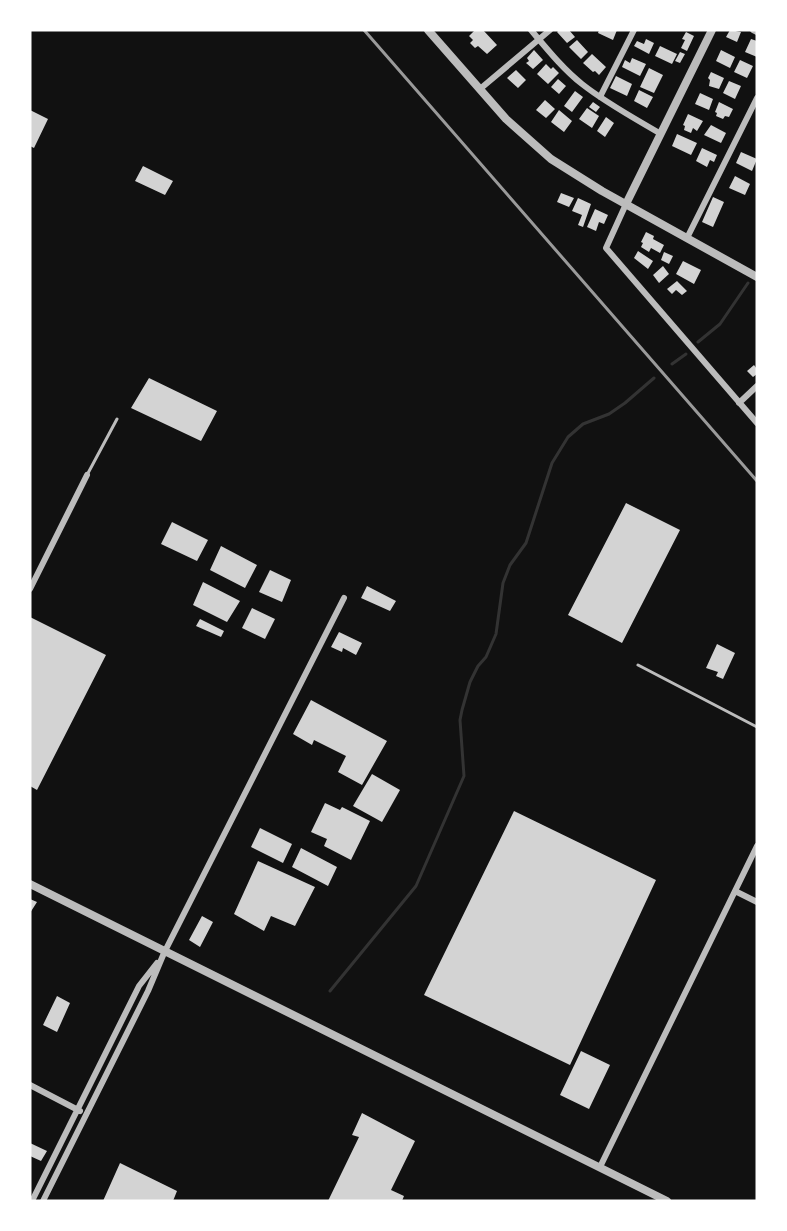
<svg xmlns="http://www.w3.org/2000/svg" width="787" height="1231" font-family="'Public Sans',sans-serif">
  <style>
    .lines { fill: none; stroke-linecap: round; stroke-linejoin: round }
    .stream { stroke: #333; stroke-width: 3 }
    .building { fill: #d3d3d3 }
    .service { stroke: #bcbcbc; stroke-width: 3 }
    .minor { stroke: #bcbcbc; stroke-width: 6 }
    .tertiary { stroke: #bcbcbc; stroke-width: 8 }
    .rail { stroke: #9a9a9a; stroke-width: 3 }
  </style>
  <rect width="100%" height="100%" fill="#111"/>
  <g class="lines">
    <path class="stream" d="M698,342L720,324L748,283
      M672,364L686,354
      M330,991L416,886L464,776L460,720L462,710L470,682L478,666L486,657L496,634L503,583L510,565L526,543L552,463L568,437L583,424L609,414L625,403L654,378"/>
  </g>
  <path class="building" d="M475,30H483L497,45L487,54L478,46L475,48L470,43L473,40L469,36Z
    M559,30H569L575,37L567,43L557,32Z
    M599,30H617L613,40L598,33Z
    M730,30L741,32L737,42L726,37Z
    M686,32L694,36L687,51L681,48L685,40L682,39Z
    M646,39L654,43L649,54L634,46L637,41L644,44Z
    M751,39L757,41V57L745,52Z
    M577,40L588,52L581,59L569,47Z
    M660,46L677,54L672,64L655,56Z
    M534,50L543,60L533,69L526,63L529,61L527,58Z
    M721,50L735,57L730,68L716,61Z
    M680,52L685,54L680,63L675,61Z
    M592,54L606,67L599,75L595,71L593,72L583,63Z
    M632,58L646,64L640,76L622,67L625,60L630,63Z
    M740,60L753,66L747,78L734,72Z
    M546,64L551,69L553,67L559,73L548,84L537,74Z
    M649,68L663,75L654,93L640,87Z
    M516,70L526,80L518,88L507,78Z
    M711,72L724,78L719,89L709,86L710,80L708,78Z
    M616,76L632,84L627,96L610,88Z
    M558,79L566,86L559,94L551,87Z
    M729,81L741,86L735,99L723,93Z
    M639,90L653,97L647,108L634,101Z
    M575,91L583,97L572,112L564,106Z
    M700,93L713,99L709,110L695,104Z
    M545,100L555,109L546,118L536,110Z
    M593,102L600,107L596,112L589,107Z
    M719,102L733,109L729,117L725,116L723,119L716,116L717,113L715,112Z
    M587,108L599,116L592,128L579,119Z
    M30,110L48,119L34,148L30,146Z
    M559,110L572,121L564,132L551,122Z
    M688,114L703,121L697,131L693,128L691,133L684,130L685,126L683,125Z
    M606,117L614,123L605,137L597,131Z
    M711,125L726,133L721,143L704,135Z
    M677,134L697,143L691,155L672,146Z
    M702,148L717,155L714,162L710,160L707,167L696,161Z
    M741,152L757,159L752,171L736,163Z
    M143,166L173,181L165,195L135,181Z
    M735,176L750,184L745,195L729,188Z
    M561,193L574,198L569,207L557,202Z
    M713,197L724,202L713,227L702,222Z
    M578,198L591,204L583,227L578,225L582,215L572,211Z
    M595,209L608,215L604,224L599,222L596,231L587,227Z
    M646,232L654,236L653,239L664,245L660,253L651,248L649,252L641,247L643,243L641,242Z
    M638,251L653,261L648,269L634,258Z
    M664,252L673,256L669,264L661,260Z
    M683,261L701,270L694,284L676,274Z
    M663,266L669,274L659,283L653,275Z
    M677,281L687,291L682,295L676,290L672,294L667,289Z
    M754,365L757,369V374L753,377L747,371Z
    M149,378L217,411L201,441L131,408Z
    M626,503L680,530L622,643L568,615Z
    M172,522L208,540L197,561L161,544Z
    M221,546L257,565L245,588L210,570Z
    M270,570L291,580L282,602L259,592Z
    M203,582L240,601L227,622L193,605Z
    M367,586L396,601L390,611L361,598Z
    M252,608L275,619L265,639L242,628Z
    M30,617L106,655L37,790L30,786Z
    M200,619L224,631L221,637L196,626Z
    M339,632L362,643L356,655L343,648L342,652L331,647Z
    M717,644L735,653L723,679L716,676L718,672L706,668Z
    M311,700L387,741L362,785L338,772L346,756L314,740L312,745L293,734Z
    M372,774L400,790L382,822L353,806Z
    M325,803L340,810L342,807L370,821L351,860L324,846L327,839L311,832Z
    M514,811L656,880L570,1065L424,995Z
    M260,828L292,844L283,863L251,847Z
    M301,848L337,867L328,886L292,867Z
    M258,861L315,887L295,926L271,916L264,931L234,914Z
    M30,899L37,902L30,913Z
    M202,916L213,922L200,947L189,940Z
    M57,996L70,1003L57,1032L43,1025Z
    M581,1051L610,1065L589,1109L560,1095Z
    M362,1113L415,1141L391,1190L404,1196L402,1201H328L359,1137L352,1135Z
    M30,1143L47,1151L41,1161L30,1156Z
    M120,1163L177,1191L173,1201H103Z"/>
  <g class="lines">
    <path class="service" d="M87,475L117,419
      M638,665L757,727"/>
    <path class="minor" d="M531,30C547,49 563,69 582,84C606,103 634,118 661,134
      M753,30L757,32
      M480,89L550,30
      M600,97L634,30
      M626,204L606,248L757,423
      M687,238L757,98
      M739,403L757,386
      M30,589L87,475
      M735,891L757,902
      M30,1085L80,1111
      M600,1167L757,846
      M32,1201L139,986L157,963
      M43,1201L148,991L164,953L344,598"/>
    <path class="tertiary" d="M428,30L506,119L551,159L602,191L757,277
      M626,204L712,30
      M30,884L667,1201"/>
    <path class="rail" d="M364,30L757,481"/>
  </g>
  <rect width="787" height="1231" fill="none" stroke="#ffffff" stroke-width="63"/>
</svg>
